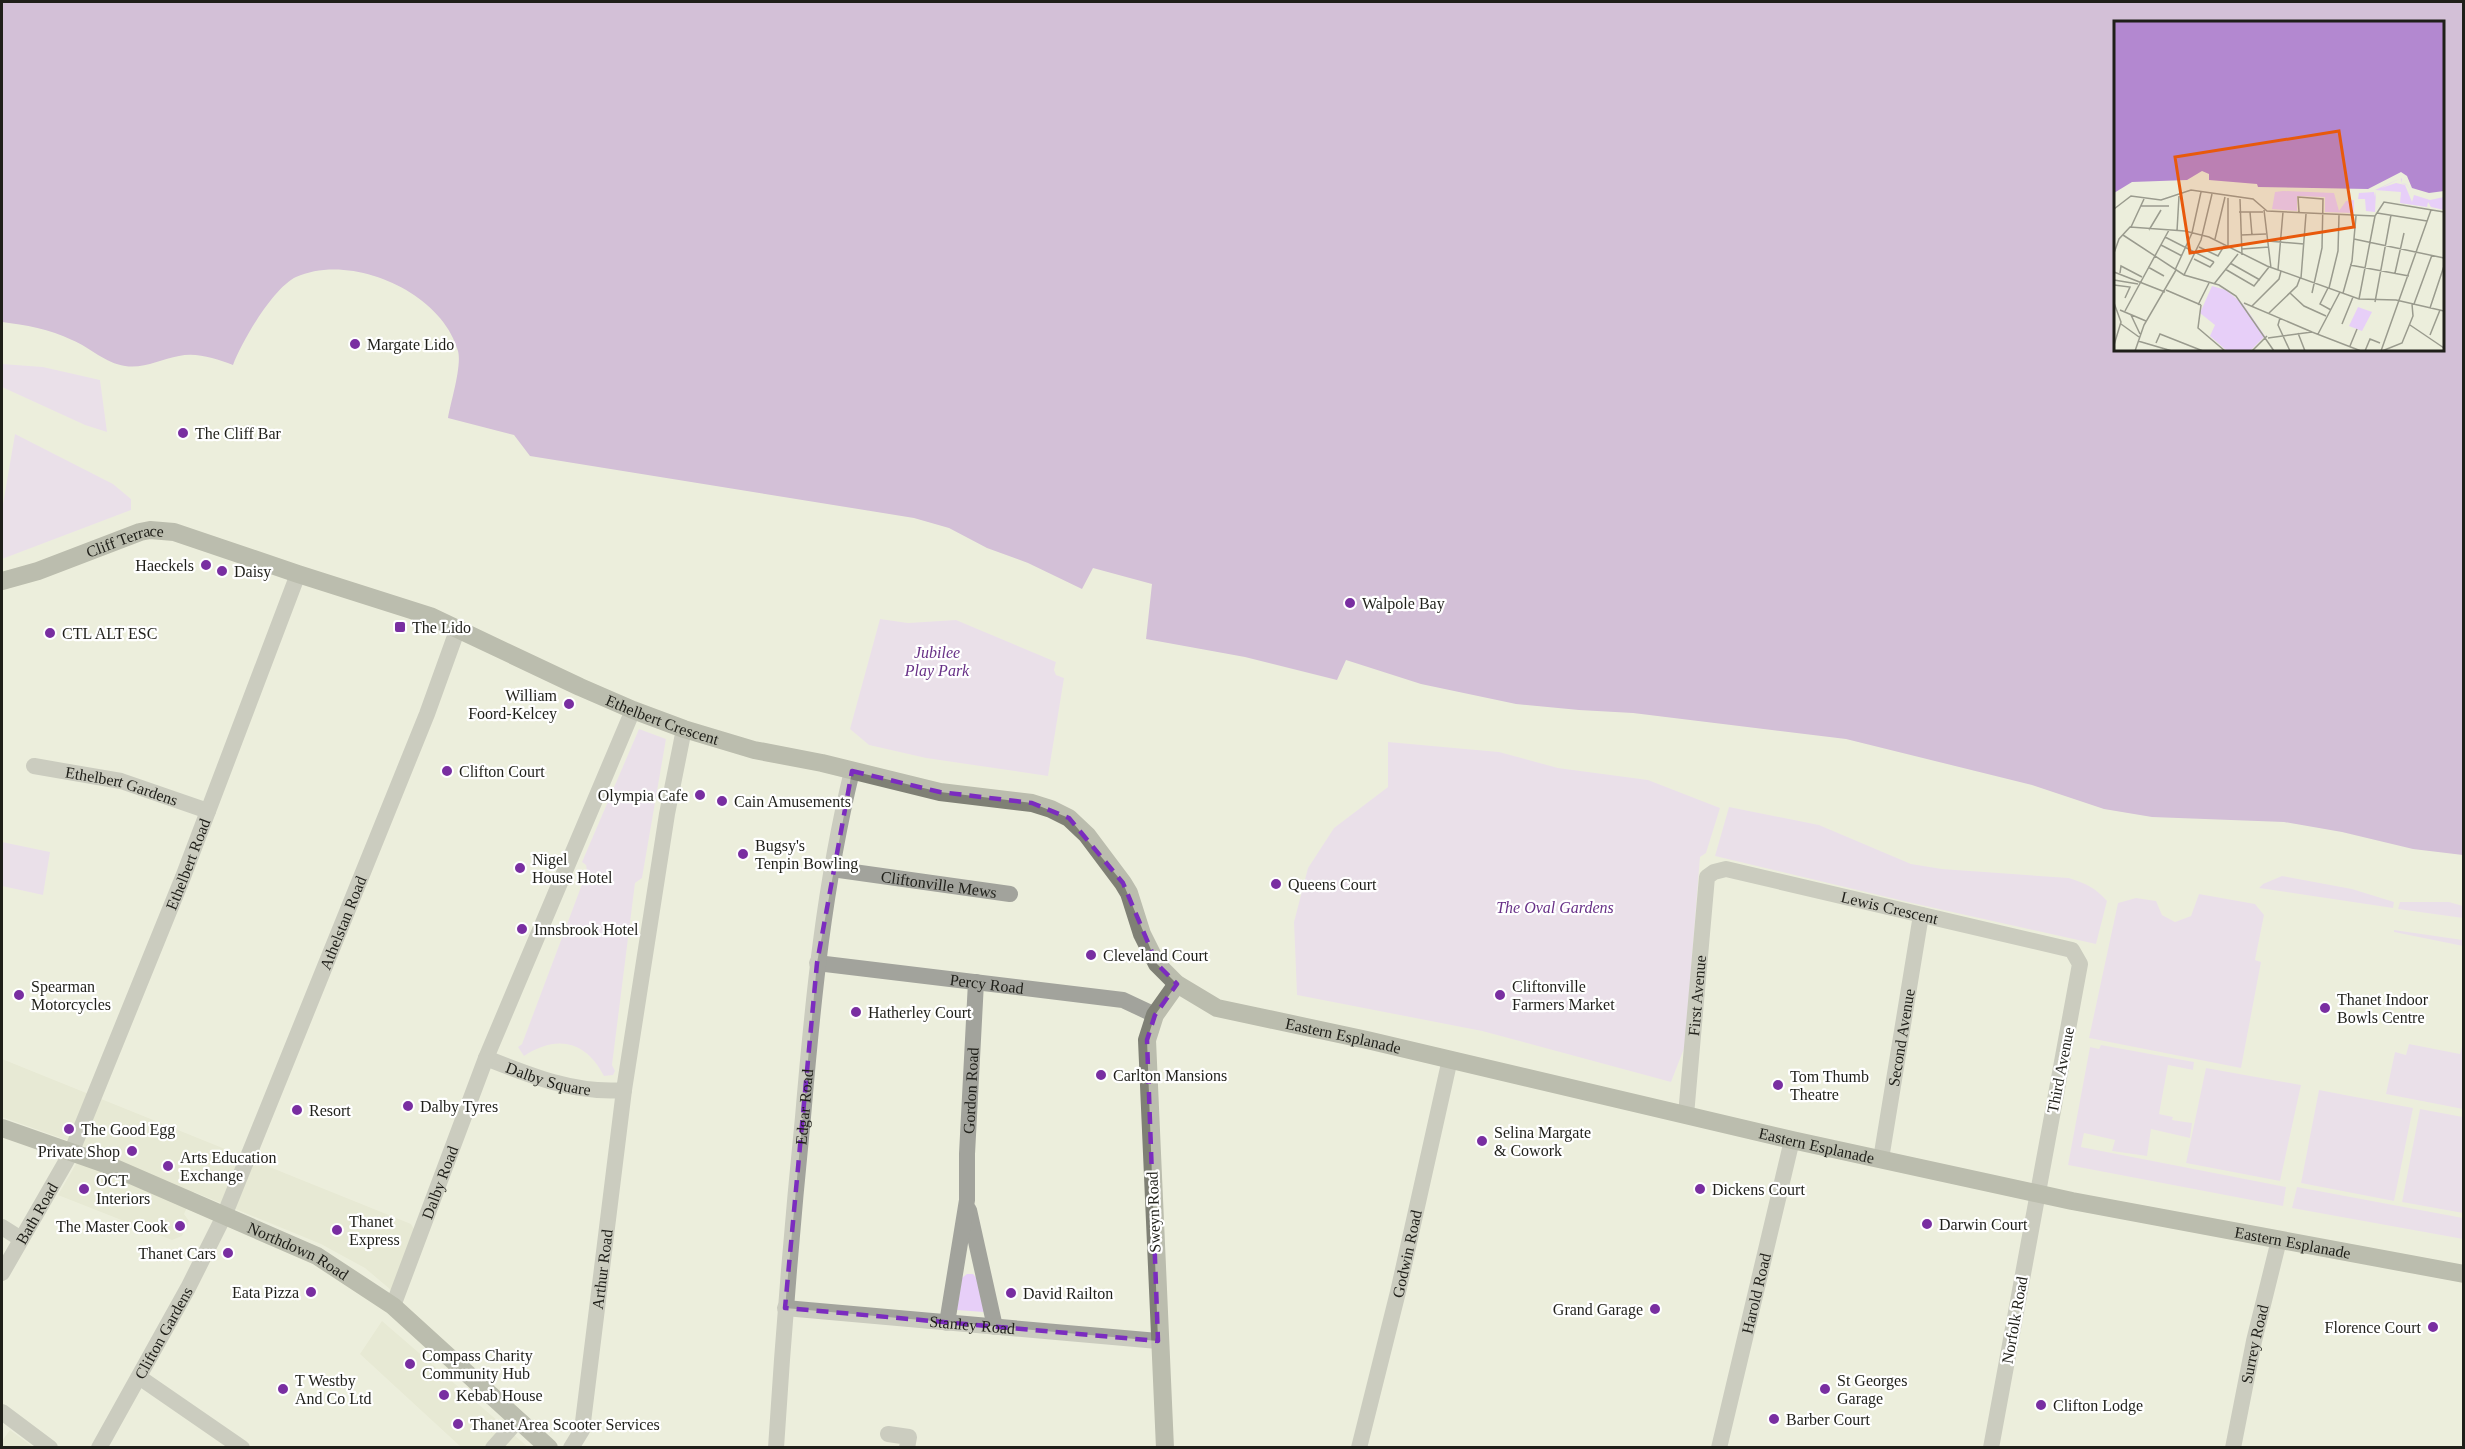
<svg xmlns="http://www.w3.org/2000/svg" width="2465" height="1449" font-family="Georgia,serif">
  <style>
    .built { fill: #e0e2c9 }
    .green { fill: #e7cff8 }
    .water { fill: #b388d0; fill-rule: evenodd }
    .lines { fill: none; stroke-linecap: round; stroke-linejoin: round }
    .street { stroke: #a2a39c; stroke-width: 16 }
    .secondary { stroke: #7f8075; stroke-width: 18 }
    .marked { fill: none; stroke: #7b2cbf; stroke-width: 4.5; stroke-dasharray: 12 8; stroke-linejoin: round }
    .poi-dot { fill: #792ea1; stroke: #fff; stroke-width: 2 }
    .labels { text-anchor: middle; stroke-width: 4.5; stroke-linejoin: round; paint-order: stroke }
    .poi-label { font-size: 16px; fill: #1f1f19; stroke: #fff; text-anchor: start }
    .street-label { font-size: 16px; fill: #1f1f19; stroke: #fff }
    .park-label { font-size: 16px; font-style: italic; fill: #683187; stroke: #fff }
    .inset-road { fill: none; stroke: #9a9b8e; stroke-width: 1.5 }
    .view { fill: #e8590c; fill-opacity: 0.15; stroke: #e8590c; stroke-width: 3 }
    .inset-edge { fill: none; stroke: #1f1f19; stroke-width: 3 }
  </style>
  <rect width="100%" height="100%" fill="#eceedc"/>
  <path class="built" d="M2,1059L411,1224L415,1231L391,1290L365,1268L321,1244L194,1192L184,1214L189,1221L182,1236L172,1240L58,1195L86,1147L2,1117Z
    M382,1321L528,1447H461L360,1354Z
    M10,1430L33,1447H2V1441Z"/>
  <path class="green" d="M2,364L43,367L100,380L107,432L85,425L2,387Z
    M15,434L113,484L131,499V510L2,559V510Z
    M880,619L908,623L956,620L1056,662L1054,670L1056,675L1064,678L1048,776L926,758L869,745L850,729Z
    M639,729L666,739L642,878L635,883L612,1065L615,1071L613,1075L604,1076C586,1041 557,1034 524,1056L518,1047L522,1044L587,871L586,865L582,862Z
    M1388,742L1499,752L1558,768L1648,780L1720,808L1706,853L1700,857L1685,1046L1671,1082L1482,1031L1297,995L1294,922L1308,868L1334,828L1388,787Z
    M1729,807L1819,825L1911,864L1942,869L2069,878C2085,883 2096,888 2107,901L2096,944L1912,903L1715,856Z
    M2,842L50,852L43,895L2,886Z
    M2282,876L2352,889L2394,902L2393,908L2259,888L2263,884Z
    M2199,894L2255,904L2264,915L2255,960L2261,962L2241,1068L2089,1038L2118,903L2136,898L2156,901L2162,915L2175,922L2191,916Z
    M2400,902H2449L2463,906V918L2398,909Z
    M2394,930L2463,940V946L2394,932Z
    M2463,1042V1109L2386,1094L2395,1052L2406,1055L2409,1044L2460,1054Z
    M2101,1045L2194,1062L2193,1070L2168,1065L2159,1114L2173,1117L2172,1120L2192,1123L2190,1138L2151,1129L2147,1156L2112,1151L2115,1140L2084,1133L2081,1147L2286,1187L2283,1206L2068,1165L2090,1047L2099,1049Z
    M2206,1068L2301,1085L2280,1181L2186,1163Z
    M2319,1090L2413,1108L2394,1201L2301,1183Z
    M2420,1109L2463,1117V1213L2402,1202Z
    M2297,1187L2463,1218V1239L2292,1208Z
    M967,1274H973L977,1279L984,1312L957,1310L962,1278Z"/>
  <path class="water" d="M2,2H2463V855L2413,849L2342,832L2284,822L2152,817L2104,809L2032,785L1846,739L1633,713L1579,710L1516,704L1421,684L1346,660L1337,680L1245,657L1146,639L1152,584L1093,568L1082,589L1028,563L987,548L949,528L914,518L530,456L514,435L448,418C451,401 462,366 458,351C442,292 351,252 296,277C273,288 242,341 233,365C216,359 197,352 179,356C161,359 144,369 125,366C105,363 91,348 72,340C50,329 25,325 2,322ZM2116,22H2442V350H2116Z"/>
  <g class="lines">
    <g class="street">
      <path id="s1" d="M34,766L121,781L208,811"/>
      <path id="s2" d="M832,869L1010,894"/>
      <path id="s3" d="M817,963L1123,1000L1155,1015"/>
      <path id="s4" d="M486,1058C531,1076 576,1094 624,1090"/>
      <path id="s5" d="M1686,1115L1707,877L1714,872L1726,869L2072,950L2080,964L1991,1448"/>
      <path id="s6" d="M1881,1159L1921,915"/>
      <path d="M969,1210L995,1327"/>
      <path d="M2,1227L21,1239"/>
      <path id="s7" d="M2,1273L71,1153L183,877L298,574"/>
      <path id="s8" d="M393,1306L486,1058L633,710"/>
      <path id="s9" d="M785,1308L1158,1341"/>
      <path id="s10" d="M947,1323L967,1200V1154L976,982"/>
      <path d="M139,1377L242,1448"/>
      <path d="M2,1412L50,1448"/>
      <path d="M888,1434L909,1437L907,1448"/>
      <path id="s11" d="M99,1448L188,1288L224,1216L427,714L458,628"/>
      <path d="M493,1448L518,1420"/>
      <path id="s12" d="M571,1448L582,1430L624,1090L667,814L684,729"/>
      <path id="s13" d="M776,1448C783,1337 792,1227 803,1117C813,999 824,886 852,771"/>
      <path id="s14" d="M1359,1448L1398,1292L1450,1059"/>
      <path id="s15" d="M1719,1448L1792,1140"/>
      <path id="s16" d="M2233,1448L2254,1341L2279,1240"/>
    </g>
    <g class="secondary">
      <path id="s17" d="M2,581L38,571L140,532L150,530L174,532L298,574L430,616L580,687L633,710L684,729L754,750L822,763L940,792L1032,803L1051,809L1069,818L1087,835L1123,883L1129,893L1142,934L1157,964L1177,984L1217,1008L1367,1040L1792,1140L2072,1201L2464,1274"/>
      <path id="s18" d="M2,1128L108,1165L317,1256L393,1306L549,1448"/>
      <path d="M1165,1448L1147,1040L1155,1015L1177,984"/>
    </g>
  </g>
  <path d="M0 0H2465V1449H0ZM852,771L940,792L1032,803L1069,818L1123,883L1157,964L1177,984L1155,1015L1147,1040L1158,1341L785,1308L817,963Z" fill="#eceedc" fill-opacity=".55" fill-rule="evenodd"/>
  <path class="marked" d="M852,771L940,792L1032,803L1069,818L1123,883L1157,964L1177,984L1155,1015L1147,1040L1158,1341L785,1308L817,963Z"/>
  <g class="poi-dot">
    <circle cx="355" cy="344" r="6"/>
    <circle cx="183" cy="433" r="6"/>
    <circle cx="206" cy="565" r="6"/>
    <circle cx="222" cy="571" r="6"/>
    <circle cx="1350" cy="603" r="6"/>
    <rect x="394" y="621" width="12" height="12" rx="3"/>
    <circle cx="50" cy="633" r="6"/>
    <circle cx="569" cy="704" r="6"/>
    <circle cx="447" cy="771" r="6"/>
    <circle cx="700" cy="795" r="6"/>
    <circle cx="722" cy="801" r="6"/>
    <circle cx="743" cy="854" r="6"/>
    <circle cx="520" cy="868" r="6"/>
    <circle cx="1276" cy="884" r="6"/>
    <circle cx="522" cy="929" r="6"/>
    <circle cx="1091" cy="955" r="6"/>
    <circle cx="19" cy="995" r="6"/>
    <circle cx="1500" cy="995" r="6"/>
    <circle cx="2325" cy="1008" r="6"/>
    <circle cx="856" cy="1012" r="6"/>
    <circle cx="1101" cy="1075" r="6"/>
    <circle cx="1778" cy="1085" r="6"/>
    <circle cx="408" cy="1106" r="6"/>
    <circle cx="297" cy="1110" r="6"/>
    <circle cx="69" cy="1129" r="6"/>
    <circle cx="1482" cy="1141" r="6"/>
    <circle cx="132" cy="1151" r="6"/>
    <circle cx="168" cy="1166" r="6"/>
    <circle cx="84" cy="1189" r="6"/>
    <circle cx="1700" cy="1189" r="6"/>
    <circle cx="1927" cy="1224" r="6"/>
    <circle cx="180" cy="1226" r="6"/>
    <circle cx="337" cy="1230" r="6"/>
    <circle cx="228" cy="1253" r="6"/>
    <circle cx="311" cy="1292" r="6"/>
    <circle cx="1011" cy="1293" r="6"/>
    <circle cx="1655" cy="1309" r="6"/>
    <circle cx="2433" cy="1327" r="6"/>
    <circle cx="410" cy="1364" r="6"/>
    <circle cx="283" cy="1389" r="6"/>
    <circle cx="1825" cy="1389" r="6"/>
    <circle cx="444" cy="1395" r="6"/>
    <circle cx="2041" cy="1405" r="6"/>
    <circle cx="1774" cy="1419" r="6"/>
    <circle cx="458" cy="1424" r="6"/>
  </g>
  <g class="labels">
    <g class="poi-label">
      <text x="367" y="350">Margate Lido</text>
      <text x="195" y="439">The Cliff Bar</text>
      <text x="194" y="571" text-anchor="end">Haeckels</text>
      <text x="234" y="577">Daisy</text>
      <text x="1362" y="609">Walpole Bay</text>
      <text x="412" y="633">The Lido</text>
      <text x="62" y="639">CTL ALT ESC</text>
      <text x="557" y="701" text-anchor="end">William<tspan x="557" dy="18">Foord-Kelcey</tspan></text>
      <text x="459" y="777">Clifton Court</text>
      <text x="688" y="801" text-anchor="end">Olympia Cafe</text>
      <text x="734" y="807">Cain Amusements</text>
      <text x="755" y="851">Bugsy's<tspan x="755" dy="18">Tenpin Bowling</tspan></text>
      <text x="532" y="865">Nigel<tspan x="532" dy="18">House Hotel</tspan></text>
      <text x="1288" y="890">Queens Court</text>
      <text x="534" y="935">Innsbrook Hotel</text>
      <text x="1103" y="961">Cleveland Court</text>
      <text x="31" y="992">Spearman<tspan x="31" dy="18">Motorcycles</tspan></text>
      <text x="1512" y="992">Cliftonville<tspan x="1512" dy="18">Farmers Market</tspan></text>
      <text x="2337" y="1005">Thanet Indoor<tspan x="2337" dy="18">Bowls Centre</tspan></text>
      <text x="868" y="1018">Hatherley Court</text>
      <text x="1113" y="1081">Carlton Mansions</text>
      <text x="1790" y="1082">Tom Thumb<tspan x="1790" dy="18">Theatre</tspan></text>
      <text x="420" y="1112">Dalby Tyres</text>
      <text x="309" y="1116">Resort</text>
      <text x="81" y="1135">The Good Egg</text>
      <text x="1494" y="1138">Selina Margate<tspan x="1494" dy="18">&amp; Cowork</tspan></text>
      <text x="120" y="1157" text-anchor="end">Private Shop</text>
      <text x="180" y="1163">Arts Education<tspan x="180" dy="18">Exchange</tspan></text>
      <text x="96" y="1186">OCT<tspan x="96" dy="18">Interiors</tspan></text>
      <text x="1712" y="1195">Dickens Court</text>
      <text x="349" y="1227">Thanet<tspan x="349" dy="18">Express</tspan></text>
      <text x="1939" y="1230">Darwin Court</text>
      <text x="168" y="1232" text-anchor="end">The Master Cook</text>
      <text x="216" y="1259" text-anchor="end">Thanet Cars</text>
      <text x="299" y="1298" text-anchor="end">Eata Pizza</text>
      <text x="1023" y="1299">David Railton</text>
      <text x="1643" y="1315" text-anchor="end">Grand Garage</text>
      <text x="2421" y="1333" text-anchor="end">Florence Court</text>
      <text x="422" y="1361">Compass Charity<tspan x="422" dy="18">Community Hub</tspan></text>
      <text x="295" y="1386">T Westby<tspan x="295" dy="18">And Co Ltd</tspan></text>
      <text x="1837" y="1386">St Georges<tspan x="1837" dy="18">Garage</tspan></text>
      <text x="456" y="1401">Kebab House</text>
      <text x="2053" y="1411">Clifton Lodge</text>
      <text x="1786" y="1425">Barber Court</text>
      <text x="470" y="1430">Thanet Area Scooter Services</text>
    </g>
    <g class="street-label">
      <text dy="6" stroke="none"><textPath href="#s17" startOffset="130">Cliff Terrace</textPath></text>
      <text dy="6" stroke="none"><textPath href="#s17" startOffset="705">Ethelbert Crescent</textPath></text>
      <text dy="6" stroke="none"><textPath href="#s1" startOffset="90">Ethelbert Gardens</textPath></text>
      <text dy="6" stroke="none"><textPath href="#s7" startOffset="450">Ethelbert Road</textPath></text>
      <text dy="6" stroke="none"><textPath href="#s2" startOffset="108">Cliftonville Mews</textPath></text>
      <text dy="6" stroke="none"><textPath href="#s5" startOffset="428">Lewis Crescent</textPath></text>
      <text dy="6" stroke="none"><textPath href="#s11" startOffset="580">Athelstan Road</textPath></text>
      <text dy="6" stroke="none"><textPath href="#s3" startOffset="171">Percy Road</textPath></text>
      <text dy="6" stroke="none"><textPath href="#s5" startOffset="120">First Avenue</textPath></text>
      <text dy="6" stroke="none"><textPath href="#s17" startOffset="1502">Eastern Esplanade</textPath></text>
      <text dy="6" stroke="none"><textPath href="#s6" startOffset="123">Second Avenue</textPath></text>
      <text transform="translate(2060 1070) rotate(-79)" y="6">Third Avenue</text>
      <text dy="6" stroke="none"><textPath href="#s4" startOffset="66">Dalby Square</textPath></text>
      <text dy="6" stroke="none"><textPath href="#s10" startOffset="234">Gordon Road</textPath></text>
      <text dy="6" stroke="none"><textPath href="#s13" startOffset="342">Edgar Road</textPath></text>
      <text dy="6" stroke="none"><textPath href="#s17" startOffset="1988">Eastern Esplanade</textPath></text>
      <text dy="6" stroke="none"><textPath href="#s8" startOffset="132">Dalby Road</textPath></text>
      <text transform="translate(1153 1212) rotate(-92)" y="6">Sweyn Road</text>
      <text dy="6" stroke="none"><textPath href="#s7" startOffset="69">Bath Road</textPath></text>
      <text dy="6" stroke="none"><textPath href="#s17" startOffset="2474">Eastern Esplanade</textPath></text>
      <text dy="6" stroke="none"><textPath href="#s18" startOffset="321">Northdown Road</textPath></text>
      <text dy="6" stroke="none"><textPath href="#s14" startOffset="200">Godwin Road</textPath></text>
      <text dy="6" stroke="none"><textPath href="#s12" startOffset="183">Arthur Road</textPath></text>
      <text dy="6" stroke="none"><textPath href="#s15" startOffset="159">Harold Road</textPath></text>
      <text transform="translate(2014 1320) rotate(-80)" y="6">Norfolk Road</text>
      <text dy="6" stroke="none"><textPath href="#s9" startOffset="188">Stanley Road</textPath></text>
      <text dy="6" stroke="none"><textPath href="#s11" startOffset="132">Clifton Gardens</textPath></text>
      <text dy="6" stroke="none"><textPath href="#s16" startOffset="106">Surrey Road</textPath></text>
    </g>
    <g class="park-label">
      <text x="937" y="658">Jubilee<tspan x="937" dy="18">Play Park</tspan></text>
      <text x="1555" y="913">The Oval Gardens</text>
    </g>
  </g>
  <g transform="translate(2114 21)">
    <rect width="330" height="330" fill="#eceedc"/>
    <path d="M287,157L267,167L282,162L291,164L298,181L300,174L316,179L330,176V189L317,186L314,181L313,186L286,182L287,171L261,169L287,157L288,158L287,162L292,163L297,170L314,177L297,170L293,164L287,162ZM169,170L220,172L225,190L232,180L240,179V192L211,191V176L183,175V190L158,188L161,171ZM262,170L261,191L252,190L251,178H244L245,172L260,171L261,176ZM98,265L112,269L129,283L151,315L136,330H113L96,315L101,304L86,292ZM244,286L258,291L248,310L235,305Z" fill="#e7cff8"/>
    <path d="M0,0H330V170L315,172L298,167L293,155L287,151L254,168L144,166L143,163L95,159V153L88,150L73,159L18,161L0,172Z" fill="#b388d0"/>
    <path class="inset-road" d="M126,178L128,234M27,185H55M0,188L17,175L47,179L77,169L139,178L153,190L261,195L270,181L330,191M150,189L157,247M125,191H149M136,191L138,214M185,191L184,176L209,178L208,227L198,272M263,192L313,200M17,206L30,178M35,209L47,189M63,210L65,175M9,214L70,254L105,264L122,275L160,330M127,214L152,213M51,216L100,241M101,218L111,176M240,218L330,237M154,220L190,223M47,224L68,235M85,226L104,235L110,225M114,226V177M128,228L155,226M0,232L5,218L16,206L71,210L95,216L153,245L245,278L282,279L330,290M80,238L96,246L100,241M116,242L146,259M236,244L295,255M34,246L50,255M111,248L140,265L155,246M61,249L78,212L87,171M164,249L169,191M0,251L51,271M6,252L7,245L28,256M281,252L290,212M70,254L87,219L98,173M187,257L192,193M0,259L24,263M100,263L124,233M0,264L16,266L11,277M214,267L206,283L217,289M215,267L224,230L225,194M52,269L87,284M176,272L190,285L212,295M229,272L238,240L242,195M245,278L261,195M261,281L277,194M0,282L7,301L0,324M130,282L198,311M300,283L318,234M84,284L95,262M87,284L84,307L111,330M138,285L165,258L167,250M316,287L330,245M6,289L32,300M11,290L55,209M155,292L183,265L186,257M17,294L26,313M166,297L164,304L176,330M7,303L25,316M228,303L239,276M296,304L330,327M184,312L191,330M204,313L226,271M316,314L326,289M154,317L198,311L247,330M24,320L58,330M42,322L46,313L89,330M236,325L243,308M21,330L30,304L62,249M138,330L153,315M251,330L256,318L266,322M267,330L317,189M268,330L288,322L299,295L298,283"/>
    <path class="view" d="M225,110L240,206L76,232L61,136Z"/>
    <rect width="330" height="330" class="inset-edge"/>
  </g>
  <rect width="2465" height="1449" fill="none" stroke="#1f1f19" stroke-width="6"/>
</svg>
